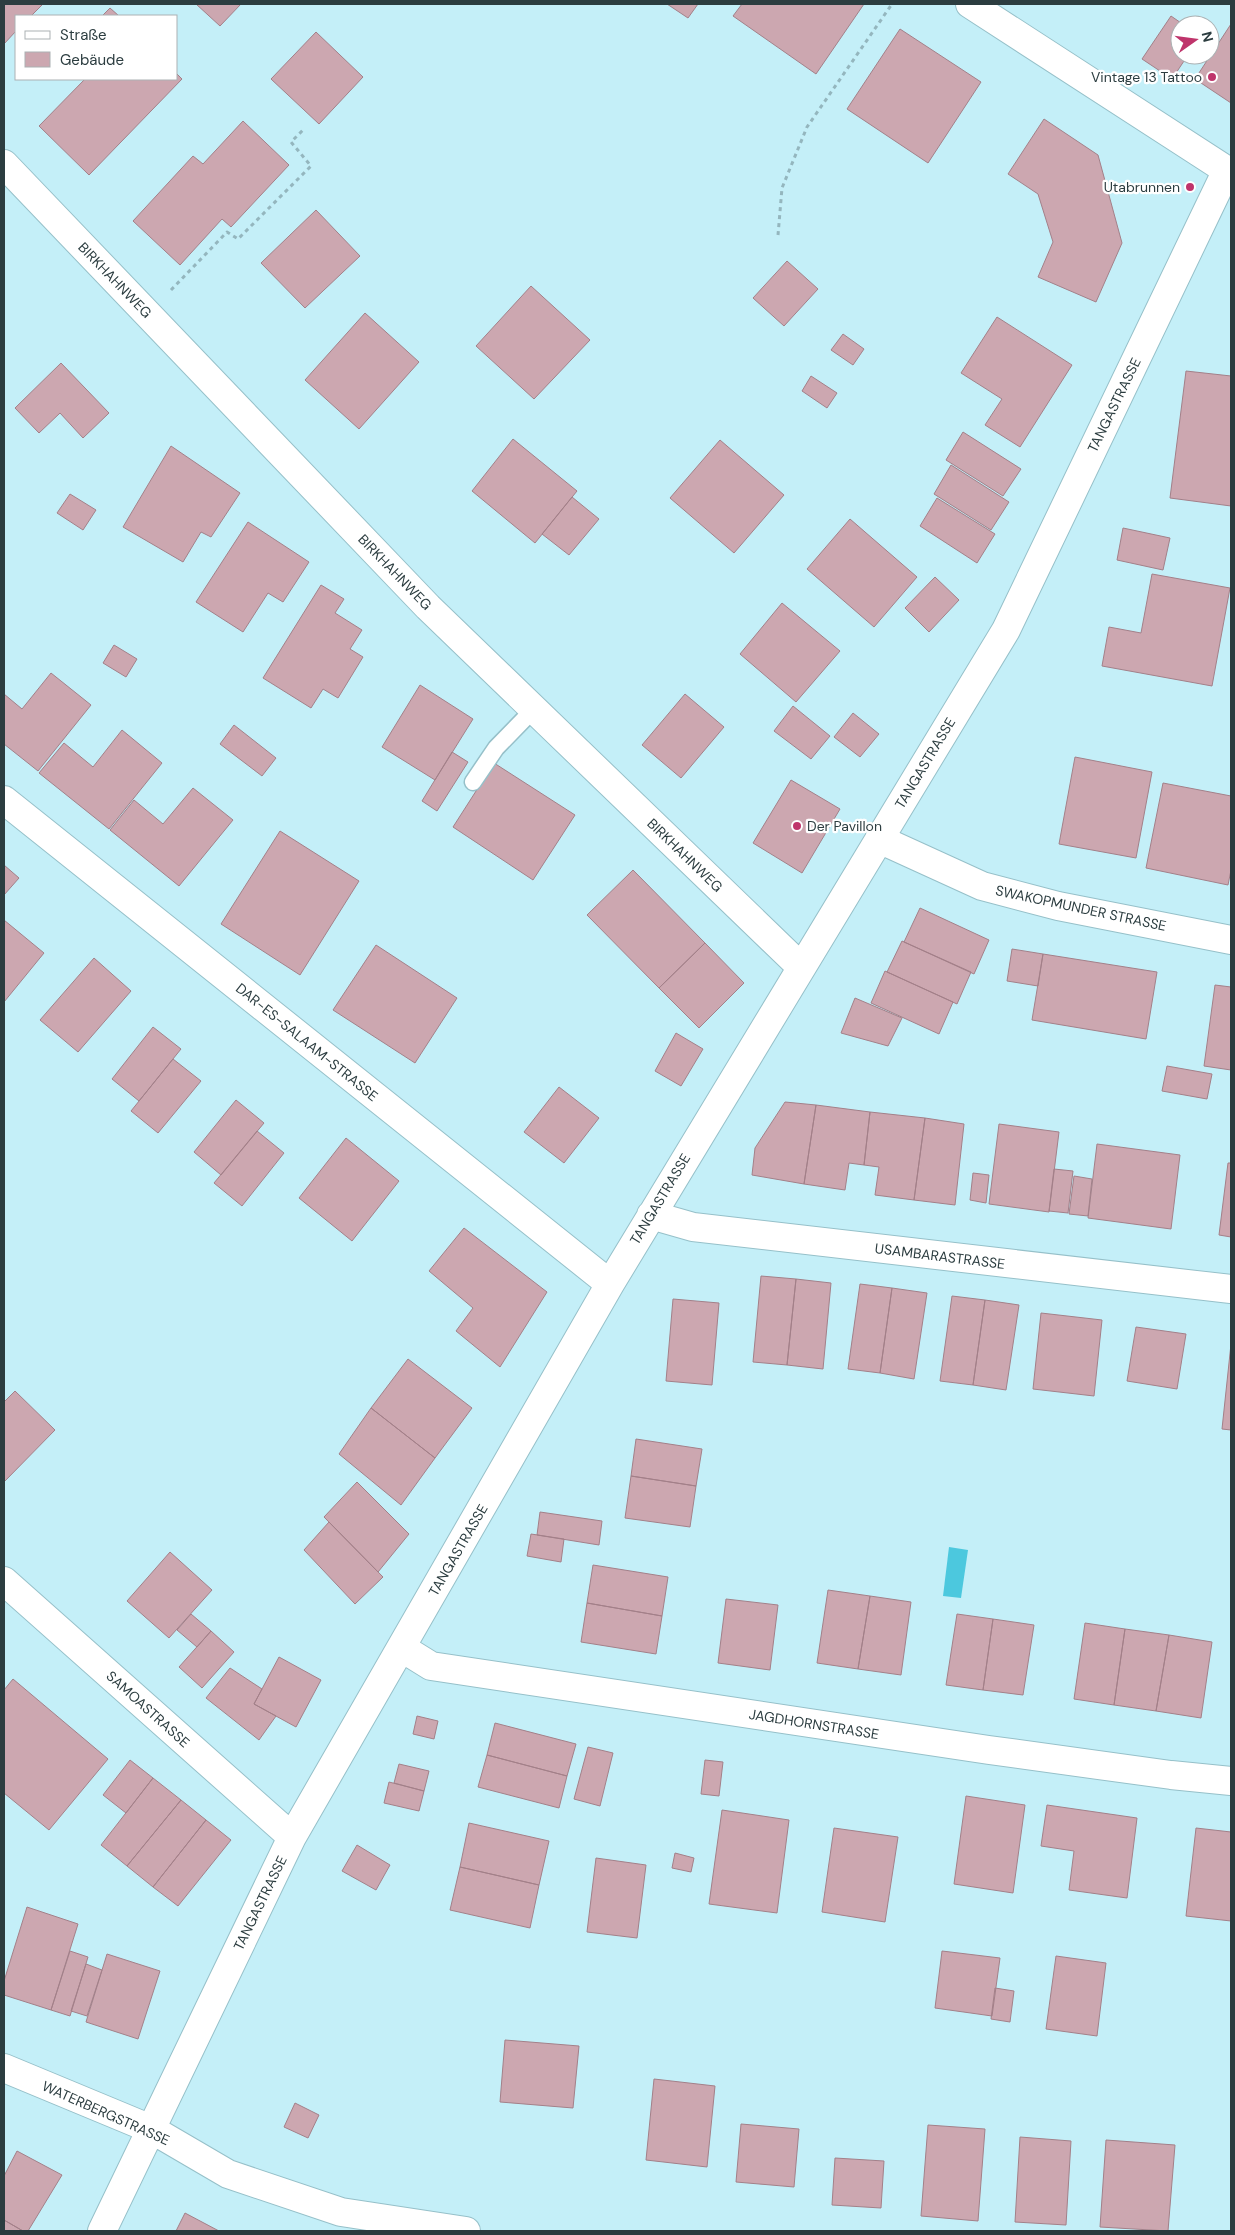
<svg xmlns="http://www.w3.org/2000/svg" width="1235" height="2235" font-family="'DM Sans',sans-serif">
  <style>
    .water { fill: #4cc8de }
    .building { fill: #cca7b0; stroke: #a38089 }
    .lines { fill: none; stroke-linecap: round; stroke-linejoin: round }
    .service-casing { stroke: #96c0c9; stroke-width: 19 }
    .minor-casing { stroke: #96c0c9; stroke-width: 30 }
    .path { stroke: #94b6be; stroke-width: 3; stroke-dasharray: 4 4; stroke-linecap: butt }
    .service { stroke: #fff; stroke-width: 16 }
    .minor { stroke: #fff; stroke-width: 28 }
    .poi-dot { fill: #bf346b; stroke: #fff; stroke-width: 2 }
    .labels { text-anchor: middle; stroke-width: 4.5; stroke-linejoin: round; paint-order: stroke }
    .poi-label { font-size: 14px; fill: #2c3d40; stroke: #fff; text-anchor: end }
    .street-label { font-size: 14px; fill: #2c3d40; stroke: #fff }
  </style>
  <rect width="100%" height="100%" fill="#c4eff8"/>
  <path class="water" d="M949,1547L968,1550L961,1598L943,1596Z"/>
  <path class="building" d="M4,4H43L31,16H16V31L4,44Z
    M196,4H241L220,26Z
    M667,4H698L688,18Z
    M742,4H864L816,74L733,16Z
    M110,8L119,16H102Z
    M1171,16L1184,25H1180V55H1188L1172,79L1142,59Z
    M1231,24V103L1195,79Z
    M900,29L981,82L928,163L847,109Z
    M316,32L363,77L319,124L271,79Z
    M176,73L182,79L89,175L39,126L85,79H176Z
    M1044,119L1098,155L1122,243L1096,302L1038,277L1053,242L1038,194L1008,174Z
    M243,121L289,165L231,227L222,219L180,265L133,221L193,156L203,164Z
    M316,210L360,256L305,308L261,263Z
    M787,261L818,289L784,326L753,298Z
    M531,286L590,340L534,399L476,346Z
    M365,313L419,362L359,429L305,380Z
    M997,317L1072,365L1020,447L985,425L1002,399L961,373Z
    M843,334L864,349L853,365L831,350Z
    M61,363L109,413L83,438L60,413L39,433L15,408Z
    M1186,371L1231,376V506L1170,498Z
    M811,376L837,393L827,408L802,391Z
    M963,432L1021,469L1003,496L946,460Z
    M513,439L577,491L535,543L472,491Z
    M720,440L784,495L734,553L670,498Z
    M171,446L240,493L211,537L201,532L183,562L123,527Z
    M951,465L1009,502L991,530L934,494Z
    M70,494L96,510L83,530L57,513Z
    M572,497L599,519L569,555L542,534Z
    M937,498L995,534L977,563L920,526Z
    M850,519L917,577L874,627L807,569Z
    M248,522L309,562L283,602L268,593L243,632L196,602Z
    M1123,528L1170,538L1163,570L1117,560Z
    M1152,574L1230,588L1212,686L1102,666L1109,627L1141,633Z
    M935,577L959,600L929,632L905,608Z
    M321,585L344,599L335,613L362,630L350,649L363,657L338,698L323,689L311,708L263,678Z
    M782,603L840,651L796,702L740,654Z
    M114,645L137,659L126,677L103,663Z
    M51,673L91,705L38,771L4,744V694L22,709Z
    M420,685L473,719L435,780L382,747Z
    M685,694L724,727L681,778L642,745Z
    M793,706L830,736L811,759L774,731Z
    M853,713L879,734L860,757L834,737Z
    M234,725L276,758L262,776L220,744Z
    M122,730L162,763L109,829L39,773L64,743L93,767Z
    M452,752L468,762L437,811L422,801Z
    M1075,757L1152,772L1136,858L1059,844Z
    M494,763L575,815L533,880L453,827Z
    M791,780L840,809L802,873L753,843Z
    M1163,783L1231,796V870L1228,885L1146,868Z
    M193,788L233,820L179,886L110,830L134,800L163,824Z
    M280,831L359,881L300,975L221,924Z
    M4,865L19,878L4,895Z
    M633,870L705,943L659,988L587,915Z
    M920,908L989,940L974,974L904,942Z
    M4,920L44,953L4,1002Z
    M902,941L971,972L957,1004L887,972Z
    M705,943L744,983L699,1028L659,988Z
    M376,945L457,998L415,1063L333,1010Z
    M1012,949L1043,954L1038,986L1007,981Z
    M1043,954L1157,972L1146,1039L1032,1020Z
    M94,958L131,991L78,1052L40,1020Z
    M885,971L953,1002L939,1034L871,1003Z
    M1215,985L1231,987V1070L1204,1066Z
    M855,998L902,1018L888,1046L841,1033Z
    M153,1027L181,1049L139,1101L112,1079Z
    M676,1033L703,1049L681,1086L655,1071Z
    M173,1059L201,1081L158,1133L131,1111Z
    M1167,1066L1212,1074L1207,1099L1162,1091Z
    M559,1087L599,1118L564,1163L524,1132Z
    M236,1100L264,1123L221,1175L194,1152Z
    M785,1102L816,1105L804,1184L752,1175L755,1148Z
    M816,1105L870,1112L864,1165L849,1163L845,1190L804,1184Z
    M870,1112L925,1118L914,1200L875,1195L879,1167L864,1165Z
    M925,1118L964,1124L955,1205L914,1200Z
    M999,1124L1059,1132L1049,1212L989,1204Z
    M257,1131L284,1153L242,1206L214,1183Z
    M346,1138L399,1181L352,1241L299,1198Z
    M1097,1144L1180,1155L1171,1229L1088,1218Z
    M1228,1163H1231V1237L1219,1235Z
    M1054,1169L1073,1171L1068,1213L1049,1211Z
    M973,1173L989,1175L986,1203L970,1200Z
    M1074,1176L1092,1179L1088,1216L1069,1214Z
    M464,1228L547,1292L500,1367L456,1331L473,1308L429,1271Z
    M761,1276L796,1279L787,1365L753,1362Z
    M796,1279L831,1283L823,1369L787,1365Z
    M860,1284L892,1288L880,1373L848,1369Z
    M892,1288L927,1293L914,1379L880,1373Z
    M952,1296L985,1300L973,1385L940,1381Z
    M673,1299L719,1303L712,1385L666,1381Z
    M985,1300L1019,1305L1006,1390L973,1385Z
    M1041,1313L1102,1320L1094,1396L1033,1389Z
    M1136,1327L1186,1334L1177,1389L1127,1381Z
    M1231,1344V1430L1222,1429Z
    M408,1359L472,1408L435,1458L371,1408Z
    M15,1391L55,1430L4,1482V1402Z
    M371,1408L435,1458L401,1505L339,1454Z
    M636,1439L702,1449L696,1486L631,1476Z
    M631,1476L696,1486L690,1527L625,1518Z
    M357,1482L409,1534L378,1572L324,1517Z
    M540,1512L602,1521L599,1545L537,1535Z
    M329,1522L383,1577L355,1604L304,1550Z
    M531,1534L564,1539L561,1562L527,1556Z
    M170,1552L212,1590L169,1638L127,1601Z
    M593,1565L668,1577L662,1616L587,1603Z
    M828,1590L870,1596L858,1669L817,1663Z
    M870,1596L911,1602L901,1675L858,1669Z
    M726,1599L778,1605L770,1670L718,1663Z
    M587,1603L662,1616L656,1654L581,1642Z
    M191,1614L211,1631L197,1647L177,1630Z
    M957,1614L993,1619L983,1690L946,1685Z
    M993,1619L1034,1625L1023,1695L983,1690Z
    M1085,1623L1125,1629L1114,1705L1074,1699Z
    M1125,1629L1169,1635L1156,1711L1114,1705Z
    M211,1631L234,1652L202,1688L179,1667Z
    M1169,1635L1212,1642L1201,1718L1156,1711Z
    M279,1657L321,1680L296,1727L254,1704Z
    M230,1668L262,1689L254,1704L276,1716L259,1740L206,1698Z
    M13,1679L108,1759L49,1830L4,1793V1690Z
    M417,1716L438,1721L434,1739L413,1734Z
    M495,1723L576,1744L567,1776L487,1755Z
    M588,1747L613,1753L600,1806L574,1799Z
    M487,1755L567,1776L559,1808L478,1787Z
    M130,1760L153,1778L126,1813L103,1795Z
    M705,1760L723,1762L719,1796L701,1794Z
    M399,1764L429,1771L424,1791L394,1783Z
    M153,1778L181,1800L127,1866L101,1845Z
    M389,1782L424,1791L419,1811L384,1803Z
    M966,1796L1025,1805L1013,1893L954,1884Z
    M181,1800L206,1820L153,1887L127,1866Z
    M1047,1805L1137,1818L1127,1898L1069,1890L1074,1851L1041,1846Z
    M722,1810L789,1820L777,1913L709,1904Z
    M206,1820L231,1840L178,1906L153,1887Z
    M469,1823L549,1841L539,1885L460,1867Z
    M834,1828L898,1837L885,1922L822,1912Z
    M1196,1828L1231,1832V1921L1186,1916Z
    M357,1845L390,1865L376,1890L342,1871Z
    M675,1853L694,1858L691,1872L672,1868Z
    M596,1858L646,1865L637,1938L587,1932Z
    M460,1867L539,1885L530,1928L450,1910Z
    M27,1907L78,1924L51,2010L4,1995V1981Z
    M70,1951L88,1957L70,2016L51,2010Z
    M942,1951L1000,1958L992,2016L935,2008Z
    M107,1954L160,1971L138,2039L86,2022Z
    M1056,1956L1106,1963L1097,2036L1046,2029Z
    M86,1964L102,1970L87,2016L71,2011Z
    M995,1988L1014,1991L1010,2022L991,2019Z
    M505,2040L579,2046L573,2108L500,2102Z
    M654,2079L715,2086L707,2167L646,2160Z
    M295,2103L319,2115L308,2138L284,2127Z
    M741,2124L799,2129L794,2187L736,2182Z
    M928,2125L985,2129L978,2221L921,2216Z
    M1020,2137L1071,2141L1066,2225L1015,2222Z
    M1106,2140L1175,2145L1168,2231L1100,2227Z
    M17,2151L62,2175L28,2231H23L4,2220V2176Z
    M835,2158L884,2161L881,2208L832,2205Z
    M185,2213L219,2231H176Z
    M4,2220L23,2231H4Z"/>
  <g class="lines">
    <defs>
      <path id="service" d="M473,782L496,748L534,709"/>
      <path id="minor" d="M970,4L1231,173
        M4,164L428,607L801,967
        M4,800L610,1284
        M879,839L982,886L1058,906L1231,940
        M651,1215L693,1227L1231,1289
        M4,1581L292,1837
        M402,1648L431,1666L989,1750L1171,1775L1231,1781
        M4,2068L151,2129L228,2174L341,2212L466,2231
        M102,2231L292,1837L610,1284L1006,630L1226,172"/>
    </defs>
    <use href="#service" class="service-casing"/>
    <use href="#minor" class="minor-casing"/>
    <path class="path" d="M778,235L782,188L807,127L892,4
      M171,290L227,232L238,239L311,166L291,142L305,128"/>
    <use href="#service" class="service"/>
    <use href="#minor" class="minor"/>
  </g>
  <g class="poi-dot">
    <circle cx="1212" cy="77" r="5"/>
    <circle cx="1190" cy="187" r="5"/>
    <circle cx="797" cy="826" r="5"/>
  </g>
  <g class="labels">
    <g class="poi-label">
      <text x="1202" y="82">Vintage 13 Tattoo</text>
      <text x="1180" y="192">Utabrunnen</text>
      <text x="807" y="831" text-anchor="start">Der Pavillon</text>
    </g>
    <g class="street-label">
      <text transform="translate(115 280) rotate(46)" y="5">BIRKHAHNWEG</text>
      <text transform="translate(1114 405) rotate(-64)" y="5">TANGASTRASSE</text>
      <text transform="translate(395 572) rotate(46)" y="5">BIRKHAHNWEG</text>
      <text transform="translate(925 763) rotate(-59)" y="5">TANGASTRASSE</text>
      <text transform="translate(685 855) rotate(44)" y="5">BIRKHAHNWEG</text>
      <text transform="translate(1081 908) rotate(12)" y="5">SWAKOPMUNDER STRASSE</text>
      <text transform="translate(307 1042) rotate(39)" y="5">DAR-ES-SALAAM-STRASSE</text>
      <text transform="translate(660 1199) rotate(-59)" y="5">TANGASTRASSE</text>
      <text transform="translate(940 1256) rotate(7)" y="5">USAMBARASTRASSE</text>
      <text transform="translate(458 1550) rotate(-60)" y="5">TANGASTRASSE</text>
      <text transform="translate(148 1709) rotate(42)" y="5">SAMOASTRASSE</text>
      <text transform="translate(814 1724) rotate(9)" y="5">JAGDHORNSTRASSE</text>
      <text transform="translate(260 1903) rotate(-64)" y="5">TANGASTRASSE</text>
      <text transform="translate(106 2113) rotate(24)" y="5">WATERBERGSTRASSE</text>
    </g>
  </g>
  <rect width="1235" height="2235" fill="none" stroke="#2c3d40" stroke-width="10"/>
  <rect x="15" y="15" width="162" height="65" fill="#ffffff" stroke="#abb1b3"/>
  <rect x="25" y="31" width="25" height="8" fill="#ffffff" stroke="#abb1b3"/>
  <text x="60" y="40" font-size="15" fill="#2c3d40">Straße</text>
  <rect x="25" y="52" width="25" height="15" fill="#cca7b0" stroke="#abb1b3"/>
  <text x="60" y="65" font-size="15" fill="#2c3d40">Gebäude</text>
  <g transform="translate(1195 40) rotate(76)"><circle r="24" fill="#ffffff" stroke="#abb1b3"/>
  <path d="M0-4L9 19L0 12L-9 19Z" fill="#bf346b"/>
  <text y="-8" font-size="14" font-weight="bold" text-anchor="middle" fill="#2c3d40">N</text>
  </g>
</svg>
